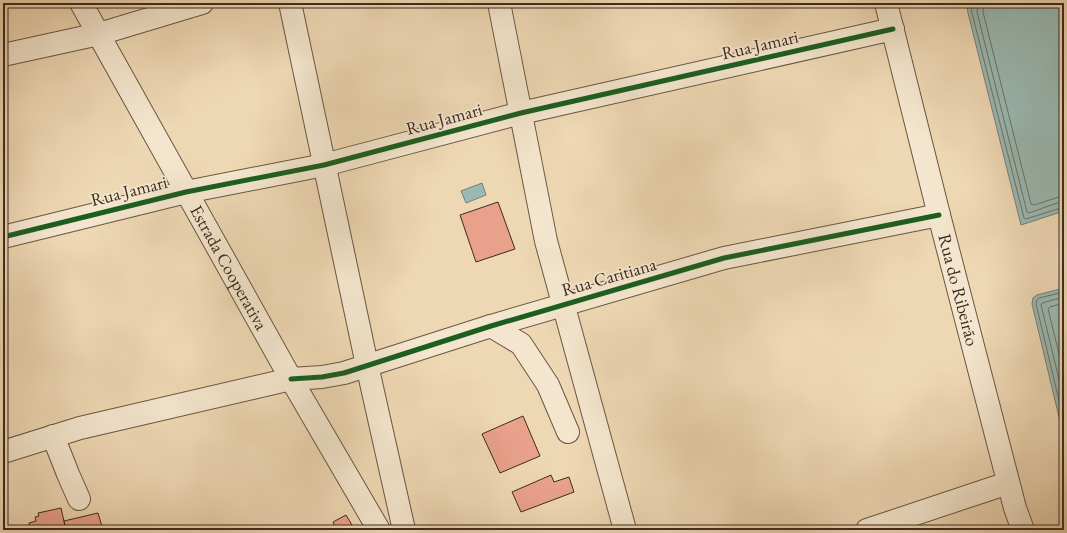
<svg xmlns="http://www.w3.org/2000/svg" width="1067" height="533" font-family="'EB Garamond',serif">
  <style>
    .water { fill: #9ab9b2; stroke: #758077 }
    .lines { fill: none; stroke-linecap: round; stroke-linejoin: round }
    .shore { stroke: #6c7268; stroke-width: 1 }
    .building { fill: #e9a18b; stroke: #3d2b1e }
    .minor-casing { stroke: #695643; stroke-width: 24 }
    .minor { stroke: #f4e6ce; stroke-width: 22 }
    .cycleway-casing { stroke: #f4e6ce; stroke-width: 8 }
    .cycleway { stroke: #1b5e20; stroke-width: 5 }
    .labels { text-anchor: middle; stroke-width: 3.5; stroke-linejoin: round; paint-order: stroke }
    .street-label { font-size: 18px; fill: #3d2b1e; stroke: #f4e6ce }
  </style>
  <rect width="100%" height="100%" fill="#eed8b3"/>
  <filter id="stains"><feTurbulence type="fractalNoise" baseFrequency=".005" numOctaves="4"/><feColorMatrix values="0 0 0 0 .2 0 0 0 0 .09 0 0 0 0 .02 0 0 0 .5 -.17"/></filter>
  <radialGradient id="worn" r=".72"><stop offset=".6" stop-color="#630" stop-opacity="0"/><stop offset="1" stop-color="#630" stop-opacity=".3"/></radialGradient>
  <path class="water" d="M974,3H1064V211L1021,225L968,13L967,8L968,5Z
    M482,183L486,195L466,203L461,191Z
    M1064,288V438L1032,304L1033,298L1037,295Z"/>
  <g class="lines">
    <path class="shore" d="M973,3L971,9L972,13L1024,218L1026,219L1064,207
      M978,3L977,12L1027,212L1029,213L1060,202H1064
      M984,3L983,12L1031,204L1034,205L1059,197L1064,196
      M1064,292L1039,298L1037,300L1036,304L1064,421
      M1064,297L1042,303L1041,305L1064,400
      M1064,303L1050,307L1048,309L1064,374"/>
  </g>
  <path class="building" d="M417,3H429L419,7Z
    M498,202L515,249L476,262L460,215Z
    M523,416L540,456L500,473L482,434Z
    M551,475L554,482L569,477L574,492L521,512L512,492Z
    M61,508L66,530H30L29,523L36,521L35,517L39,516L38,513Z
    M98,513L103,530H66L64,521Z
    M346,515L355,530H334L336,529L333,522Z"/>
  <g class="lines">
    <defs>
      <g id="minor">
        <path id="s1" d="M81,3L291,379L379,530"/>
        <path d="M290,3L367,365L404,530"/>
        <path d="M499,3L546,241L625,530"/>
        <path id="s2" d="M886,3L939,215L1015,508L1023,530"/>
        <path d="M3,55L99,34L202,3"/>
        <path d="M3,237L186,192L324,165L521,113L893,29"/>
        <path d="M491,326L521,344L548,385L568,432"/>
        <path d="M53,436L68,474L79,499"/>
        <path d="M3,452L80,428L291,379L322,377L344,373L491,326L724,258L939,215"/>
        <path d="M867,530L1008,483"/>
      </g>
    </defs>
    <use href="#minor" class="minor-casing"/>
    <use href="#minor" class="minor"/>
    <defs>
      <path id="cycleway" d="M3,237L186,192L324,165L521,113L893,29
        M291,379L322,377L344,373L491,326L724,258L939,215"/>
    </defs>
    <use href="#cycleway" class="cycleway-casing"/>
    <use href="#cycleway" class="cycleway"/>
  </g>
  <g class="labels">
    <g class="street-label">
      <text transform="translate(760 45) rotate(-13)" y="6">Rua Jamari</text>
      <text transform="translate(444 119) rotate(-15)" y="6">Rua Jamari</text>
      <text transform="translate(129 191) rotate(-14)" y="6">Rua Jamari</text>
      <text dy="6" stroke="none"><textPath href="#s1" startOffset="303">Estrada Cooperativa</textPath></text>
      <text transform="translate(609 277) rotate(-16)" y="6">Rua Caritiana</text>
      <text dy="6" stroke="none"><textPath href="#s2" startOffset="296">Rua do Ribeirão</textPath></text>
    </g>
  </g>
  <rect width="1067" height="533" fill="none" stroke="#eed8b3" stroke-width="16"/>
  <rect x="4" y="4" width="1059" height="525" fill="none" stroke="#3d2b1e" stroke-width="2"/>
  <rect x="8" y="8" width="1051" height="517" fill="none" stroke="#3d2b1e"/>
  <rect width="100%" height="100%" filter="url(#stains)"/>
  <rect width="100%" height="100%" fill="url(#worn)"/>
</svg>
